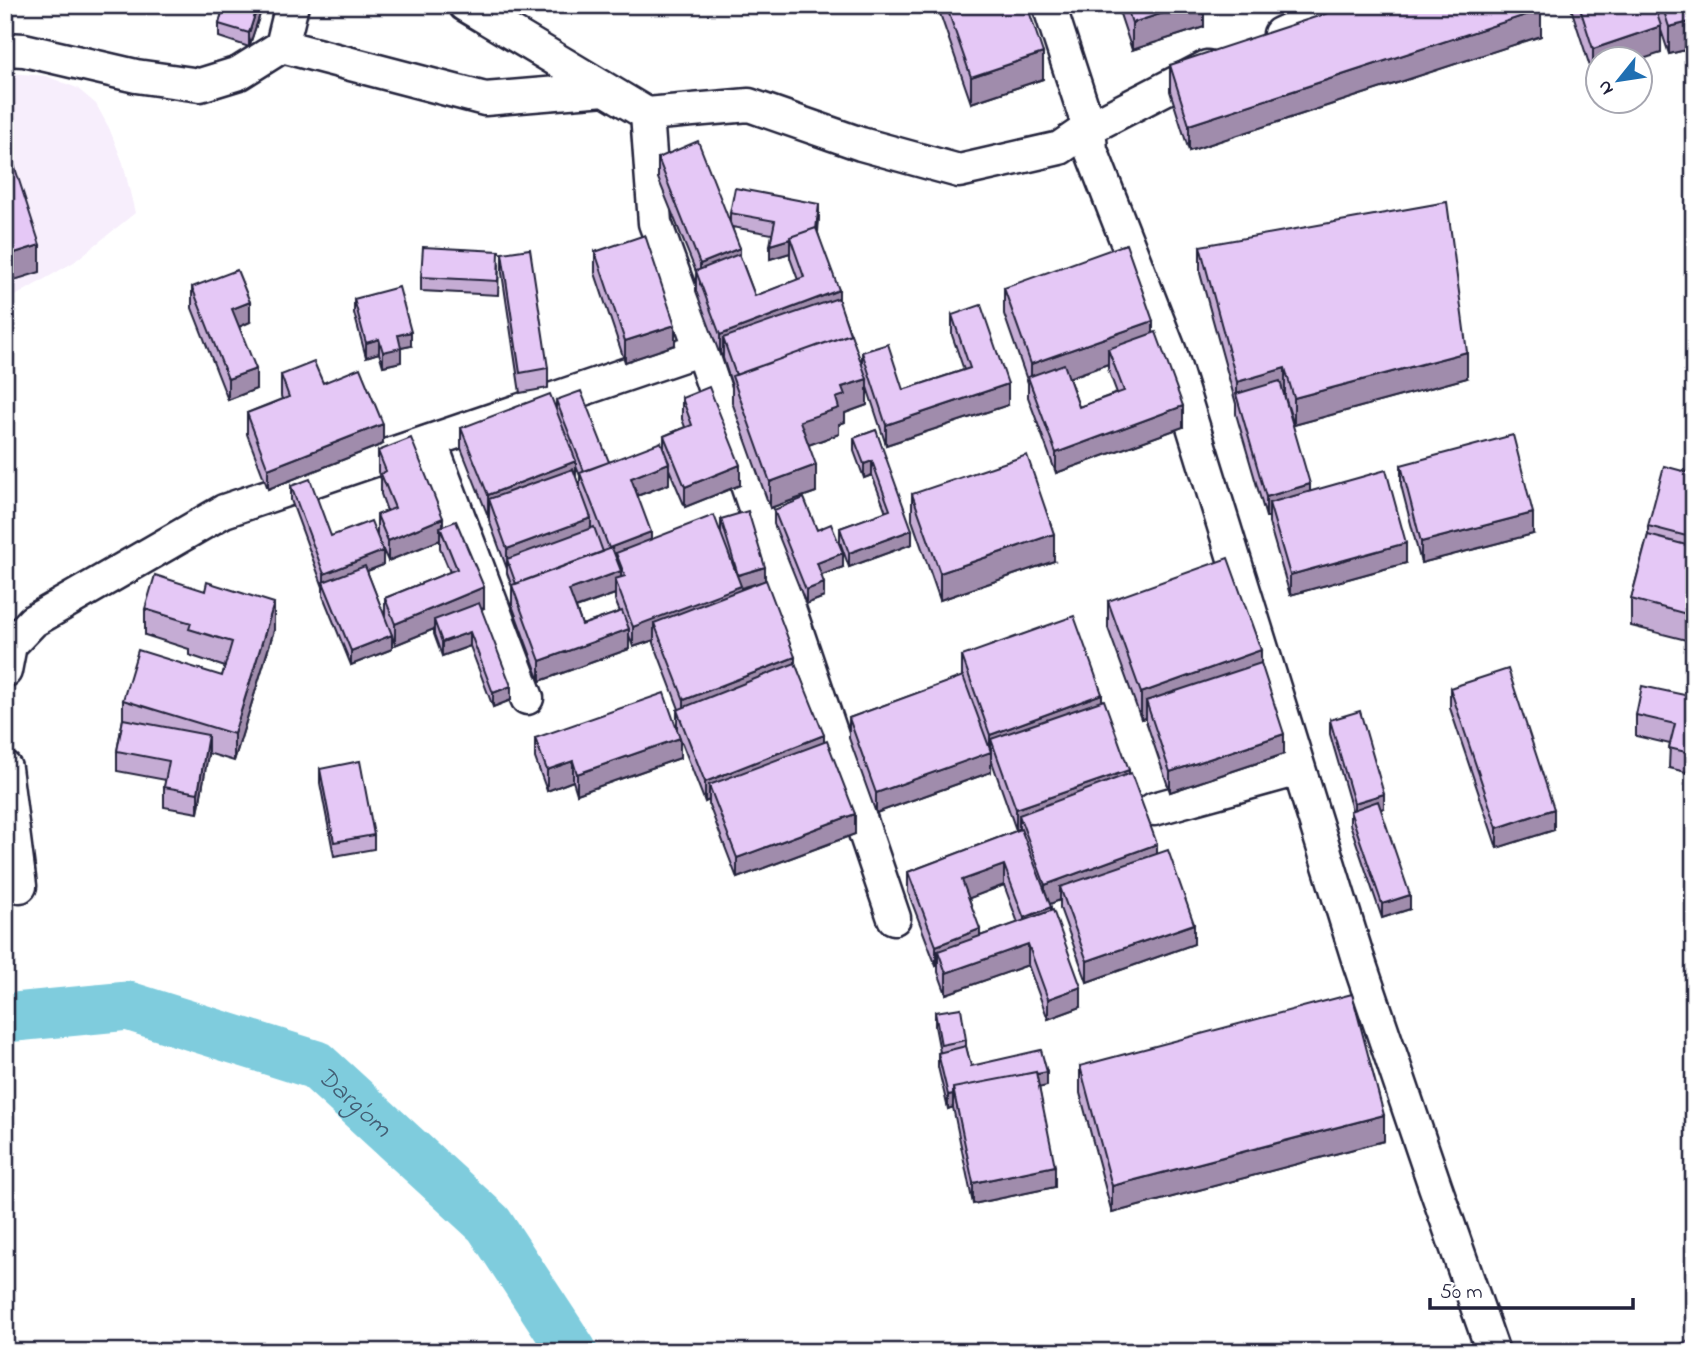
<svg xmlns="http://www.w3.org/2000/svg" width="1699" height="1357" font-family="'Indie Flower',sans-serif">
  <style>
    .built { fill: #f7eefc }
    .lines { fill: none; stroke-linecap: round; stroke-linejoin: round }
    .river { stroke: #7fccdd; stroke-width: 49 }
    .minor-casing { stroke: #22223b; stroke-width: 37 }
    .minor { stroke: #fff; stroke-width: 32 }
    .wall { fill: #c5acd4; stroke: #22223b; stroke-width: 2; fill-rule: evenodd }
    .shaded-wall { fill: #a08cac; stroke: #22223b; stroke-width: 2 }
    .building { fill: #e5c8f6; stroke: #22223b; stroke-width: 2 }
    .labels { text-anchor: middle; stroke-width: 7; stroke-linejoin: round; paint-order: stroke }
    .water-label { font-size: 26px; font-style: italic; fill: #435e74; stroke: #fff }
  </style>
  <rect width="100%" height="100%" fill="#fff"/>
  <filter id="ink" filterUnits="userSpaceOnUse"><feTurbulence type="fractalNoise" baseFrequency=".0143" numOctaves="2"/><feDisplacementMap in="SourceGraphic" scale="14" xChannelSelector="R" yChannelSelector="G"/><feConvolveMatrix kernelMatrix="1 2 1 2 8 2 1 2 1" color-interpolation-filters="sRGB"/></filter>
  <g filter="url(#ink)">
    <path class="built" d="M10,73L46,76L77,88L96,104L109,128L123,163L135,213L74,262L5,302V74Z"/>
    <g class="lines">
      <path class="river" id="s1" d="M5,1018L128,1006L316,1065L489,1224L573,1352"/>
      <defs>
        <path id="minor" d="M465,5L647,114L749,105L861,144L959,171L1060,148L1089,128L1207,67
          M1049,5L1089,128L1091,150L1170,352L1358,959L1435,1186L1493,1352
          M1280,34L1342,5
          M282,46L292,5
          M5,49L24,50L136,76L200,85L239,73L282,46L485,99L605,89
          M647,114L655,223L701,349L894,918
          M430,441L527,698
          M5,671L10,645L33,621L224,511L701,349
          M5,768L20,886
          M1154,809L1299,769"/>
      </defs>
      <use href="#minor" class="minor-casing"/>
      <use href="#minor" class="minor"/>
    </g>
    <path class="wall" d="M115,5H137L134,12Z
      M224,5H263L249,47L219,37V24Z
      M937,5H1027L1043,79L971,103Z
      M1117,5H1204V27L1132,50Z
      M1570,5H1694V48L1669,54L1661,30V53L1598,60V74L1593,76Z
      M1541,36L1189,151L1170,91V65Z
      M658,158L730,224V213L819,217L818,233L839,303L862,365V352L903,390L964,370L952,335V315L1008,405L886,445L867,387V405L845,413V422L839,424V434L808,445L816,492L770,508L732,402V386L723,358V354L720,355L696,291V272L658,178ZM732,227L772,234L770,259L790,253V258L798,280L755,296L740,256Z
      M1200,246L1467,378L1294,425L1284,394L1310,491L1406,563L1290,595L1269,523V517H1266L1236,414V404L1200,273Z
      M595,252L675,345L625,362L595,273Z
      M502,253L548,368V388L520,393L502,273Z
      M499,265L498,295L421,291V277Z
      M192,287L250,322L239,327L256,389L228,400L192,308Z
      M1004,288L1153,332L1183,427L1056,473L1028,397V383L1004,314ZM1108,364V369L1117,393L1079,407L1069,378Z
      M354,299L411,346L401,348V362L383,366L379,353L366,357L354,313Z
      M281,375L323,383L383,444L268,489L247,434V413L282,399L281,396Z
      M682,398L740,485L685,507L669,469V484L637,496L651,539L721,532V519L765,580L824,742L855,834L737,878L709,805V800L705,802L680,738V758L577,794L573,781L547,791L535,758V738L677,729V710L679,709L654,643V640L633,647L629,635V649L540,681L512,605V587L507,573V569L489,520V515L488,516L461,448V428L556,410V400L609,462L664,450V436L685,427L682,419ZM576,466L580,476V489L576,478ZM761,582L741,589V588ZM615,594V600L620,612L582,625L576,608Z
      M876,430L912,544L849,567L840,542V528L886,512L872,475L864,478L854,451V438Z
      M378,451L443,526L484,608L481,609L511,700L493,707L470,646L442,656L434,634V629L395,645L392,635V649L351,665L323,596V587L291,500V486L331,536L377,535V515L387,511L381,494V479L378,472ZM377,537L388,561L440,540V548L450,572L385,598V618L367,571L383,565Z
      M1401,465L1533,534L1421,563L1401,485Z
      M1694,474V642L1631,626V599L1648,535V526Z
      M912,494L1054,561L940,600L912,520Z
      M774,510L817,530L843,567L821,575L824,597L806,604L774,524Z
      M1108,601L1261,664L1284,754L1170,792L1146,721V718L1141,719L1108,628Z
      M145,609L274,630L234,761L208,753L198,813L164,807V787L166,780L117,771V751L123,719V700L222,676L225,667L189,655V649L145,635Z
      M962,656L1102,700L1157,853L1194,944L1087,982L1060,908V900L1049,904L1081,1007L1048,1019L1028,965L946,994L938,972V965L936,966L908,892V872L1019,830V829L1016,830L991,759V755V772L876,813L849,738V718L962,677ZM1004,885L1018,923L980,936L969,898Z
      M1450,688L1554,830L1497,848L1450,708Z
      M1694,697V774L1669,768L1670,744L1636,736V715Z
      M1330,720L1384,808L1380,809L1410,909L1382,918L1350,824V811L1352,810L1330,734Z
      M320,769L374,835V849L334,856L320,783Z
      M935,1012L966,1040V1047L971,1066L1047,1086L1039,1087L1055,1187L973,1204L953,1107L948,1109L938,1067V1053L940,1052L935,1026Z
      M1080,1066L1384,1141L1112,1213L1080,1093Z"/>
    <path class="shaded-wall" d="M258,5H263L249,47V33Z
      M1188,5H1204V27L1132,50V23Z
      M1541,10V36L1189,151V125Z
      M1694,21V48L1669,54V27Z
      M1661,26V53L1640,60H1598V74L1593,76V49Z
      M1043,53V79L971,103V77Z
      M819,204V217L816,245V231Z
      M790,239V253L770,259V245Z
      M40,245V272L5,283V256Z
      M740,248V268L700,284V264Z
      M839,290V311L723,338V354L720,355V335Z
      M250,302V322L232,330V309Z
      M1153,321V348L1108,349V364L1033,390L1031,384V364Z
      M675,325V345L625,362V341Z
      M411,332V346L401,348V362L383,366V352L398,335Z
      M379,339V353L366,357V343Z
      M1467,352V378L1294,425V398Z
      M1285,368V394L1237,398V382Z
      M256,369V389L228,400V379Z
      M867,379V405L845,413V422L839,424V434L800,448V421L842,387Z
      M1008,384V405L886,445V425Z
      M1183,406V427L1056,473V453Z
      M383,424V444L268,489V469Z
      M576,461V482L489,499V515L488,516V495Z
      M872,461V475L864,478V464Z
      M669,463V484L631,498V478Z
      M740,465V485L685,507V487Z
      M816,465V492L770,508V482Z
      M1310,484V505L1269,503V517H1266V497Z
      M1533,513V534L1421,563V542Z
      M443,518V536L440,527V540L388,561V541Z
      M591,518V538L507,559V569V549Z
      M912,530V544L849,567V553Z
      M651,532V553H616V565L609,568V548Z
      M1054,534V561L940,600V573Z
      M1406,543V563L1290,595V575Z
      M383,551V565L325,587L324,583V574Z
      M843,553V567L817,577V563Z
      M765,567V581L741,588V607L654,623V640L633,647V627L738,575Z
      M621,571V592L615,579V594L569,610V590Z
      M824,583V597L806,604V590Z
      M484,587V608L437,627L434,620V629L395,645V624Z
      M274,603V630L234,761V734Z
      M629,629V649L540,681V661Z
      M470,632V646L442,656V642Z
      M392,635V649L351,665V651Z
      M1261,650V677L1146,701V718L1141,719V693Z
      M795,657V677L684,720V700Z
      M511,686V700L493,707V693Z
      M1102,694V715L991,739V772L876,813V793L990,752V735Z
      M1284,734V754L1170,792V772Z
      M208,735V755L198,813V793Z
      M824,735V756L709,785V800L705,802V782Z
      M680,738V758L577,794V774Z
      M573,761V781L547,791V770Z
      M1129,770V791L1019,815V829L1016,830V809Z
      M1384,794V808L1354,817V803Z
      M1554,809V830L1497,848V828Z
      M855,814V834L737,878V858Z
      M1157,844V864L1060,887V900L1045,906V885Z
      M1004,865V885L962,901V880Z
      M1410,895V909L1382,918V904Z
      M1051,907V928L1024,938V918Z
      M1194,924V944L1087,982V961Z
      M980,929V949L938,951V965L936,966V946Z
      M1028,944V965L946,994V973Z
      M1081,987V1007L1048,1019V999Z
      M1047,1072V1086L957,1106L954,1093Z
      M953,1094V1107L948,1109V1095Z
      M1384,1115V1141L1112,1213V1186Z
      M1055,1166V1187L973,1204V1183Z"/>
    <path class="building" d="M224,5H258L249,33L219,24Z
      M946,5H1027L1043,53L971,77Z
      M1126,5H1188L1132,23Z
      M1352,5H1540L1541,10L1189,125L1170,65Z
      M1579,5H1654L1661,26L1593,49Z
      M1662,5H1694V21L1669,27Z
      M5,137L40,245L5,256Z
      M698,141L740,248L700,264L658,158Z
      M735,188L819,204L816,229V228L790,237V239L770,245L775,221L730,213Z
      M1447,202L1467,352L1294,398L1285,368L1237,382L1200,246Z
      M816,228L839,290L720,335L696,271L739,254L755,296L804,277L790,237Z
      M645,235L675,325L625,341L595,252Z
      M1126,244L1153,321L1031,364L1004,288Z
      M423,247L499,251L498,281L421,277Z
      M530,249L548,368L520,373L502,253Z
      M237,270L250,302L232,309L256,369L228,379L192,287Z
      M399,287L411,332L398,335L401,348L383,352L379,339L366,343L354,299Z
      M838,298L850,334L736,375L723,338Z
      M981,305L1008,384L886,425L862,352L888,344L903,390L970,368L952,315Z
      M1156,332L1183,406L1056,453L1028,377L1064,364L1079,407L1124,391L1108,349Z
      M851,334L867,379L842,387L845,395L836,398L839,408L800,421L816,465L770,482L732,376Z
      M314,362L323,383L360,368L383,424L268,469L247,413L289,397L281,375Z
      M1280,381L1310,484L1266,497L1236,394Z
      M709,387L740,465L685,487L664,436L692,425L682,398Z
      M581,391L609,462L584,471L556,400Z
      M550,394L576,461L488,495L461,428Z
      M876,430L912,530L849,553L840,528L890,510L872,461L864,464L854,438Z
      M1513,435L1533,513L1421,542L1401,465Z
      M411,438L443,518L388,541L377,515L395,508L381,474L386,471L378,451Z
      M661,442L669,463L631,478L651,532L609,548L580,473Z
      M1027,455L1054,534L940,573L912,494Z
      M1664,466L1694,474V538L1648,526Z
      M573,469L591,518L507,549L489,499Z
      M1386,470L1406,543L1290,575L1269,503Z
      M310,479L331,536L371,521L383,551L324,574L291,486Z
      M804,498L817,530L831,524L843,553L817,563L824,583L806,590L774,510Z
      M748,511L765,567L738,575L721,519Z
      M714,515L741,586L633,627L615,579L625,576L616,553Z
      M456,521L484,587L395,624L385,598L457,569L440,527Z
      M594,527L603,552L516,584L507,559Z
      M1648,535L1694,547V616L1631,599Z
      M612,548L621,571L569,590L582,625L622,611L629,629L540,661L512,585Z
      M1228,558L1261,650L1141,693L1108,601Z
      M365,566L392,635L351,651L323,582Z
      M155,575L205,591L207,582L274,603L234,734L123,700L138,650L222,676L232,642L189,629L191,623L145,609Z
      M766,580L795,657L684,700L654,623Z
      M479,603L511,686L493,693L470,632L442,642L434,620Z
      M1074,616L1102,694L990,735L962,656Z
      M795,663L824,735L705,782L677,710Z
      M1261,663L1284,734L1170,772L1146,701Z
      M1508,669L1554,809L1497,828L1450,688Z
      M963,676L991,752L876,793L849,718Z
      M1642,686L1694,697V754L1669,748L1675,724L1636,715Z
      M664,693L680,738L577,774L573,761L547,770L535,738Z
      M1104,700L1129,770L1016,809L991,739Z
      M1360,711L1384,794L1354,803L1330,720Z
      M123,719L208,735L198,793L164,787L169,761L117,751Z
      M827,741L855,814L737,858L709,785Z
      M360,761L374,835L334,842L320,769Z
      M1131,773L1157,844L1045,885L1019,815Z
      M1378,801L1410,895L1382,904L1350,811Z
      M1021,829L1051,907L1024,918L1004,865L962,880L980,929L936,946L908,872Z
      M1168,850L1194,924L1087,961L1060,887Z
      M1053,910L1081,987L1048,999L1028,944L946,973L938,951Z
      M1352,994L1384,1115L1112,1186L1080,1066Z
      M961,1008L966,1040L941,1045L935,1012Z
      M966,1046L971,1066L1041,1050L1047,1072L1037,1074L1036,1072L953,1088V1094L948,1095L938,1053Z
      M1036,1072L1055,1166L973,1183L953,1088Z
      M1694,1338V1352H1663Z"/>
  </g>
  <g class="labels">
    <g class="water-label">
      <text dy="9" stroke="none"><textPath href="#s1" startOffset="374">Darg'om</textPath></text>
    </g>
  </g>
  <rect width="1699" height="1357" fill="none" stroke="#fff" stroke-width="28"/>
  <rect x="14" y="14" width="1671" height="1329" fill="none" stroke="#22223b" stroke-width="2.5" filter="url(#ink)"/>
  <g transform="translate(1619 80) rotate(240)"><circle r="33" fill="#ffffff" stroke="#a7a7b1" stroke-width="2"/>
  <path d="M0-5L12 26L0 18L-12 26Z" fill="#1f6fb2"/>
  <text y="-10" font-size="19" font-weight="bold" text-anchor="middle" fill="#22223b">N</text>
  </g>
  <path d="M1430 1298v10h203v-10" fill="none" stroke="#22223b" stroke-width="3.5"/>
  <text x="1440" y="1298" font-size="21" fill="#22223b" stroke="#ffffff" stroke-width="5" paint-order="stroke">50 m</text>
</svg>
